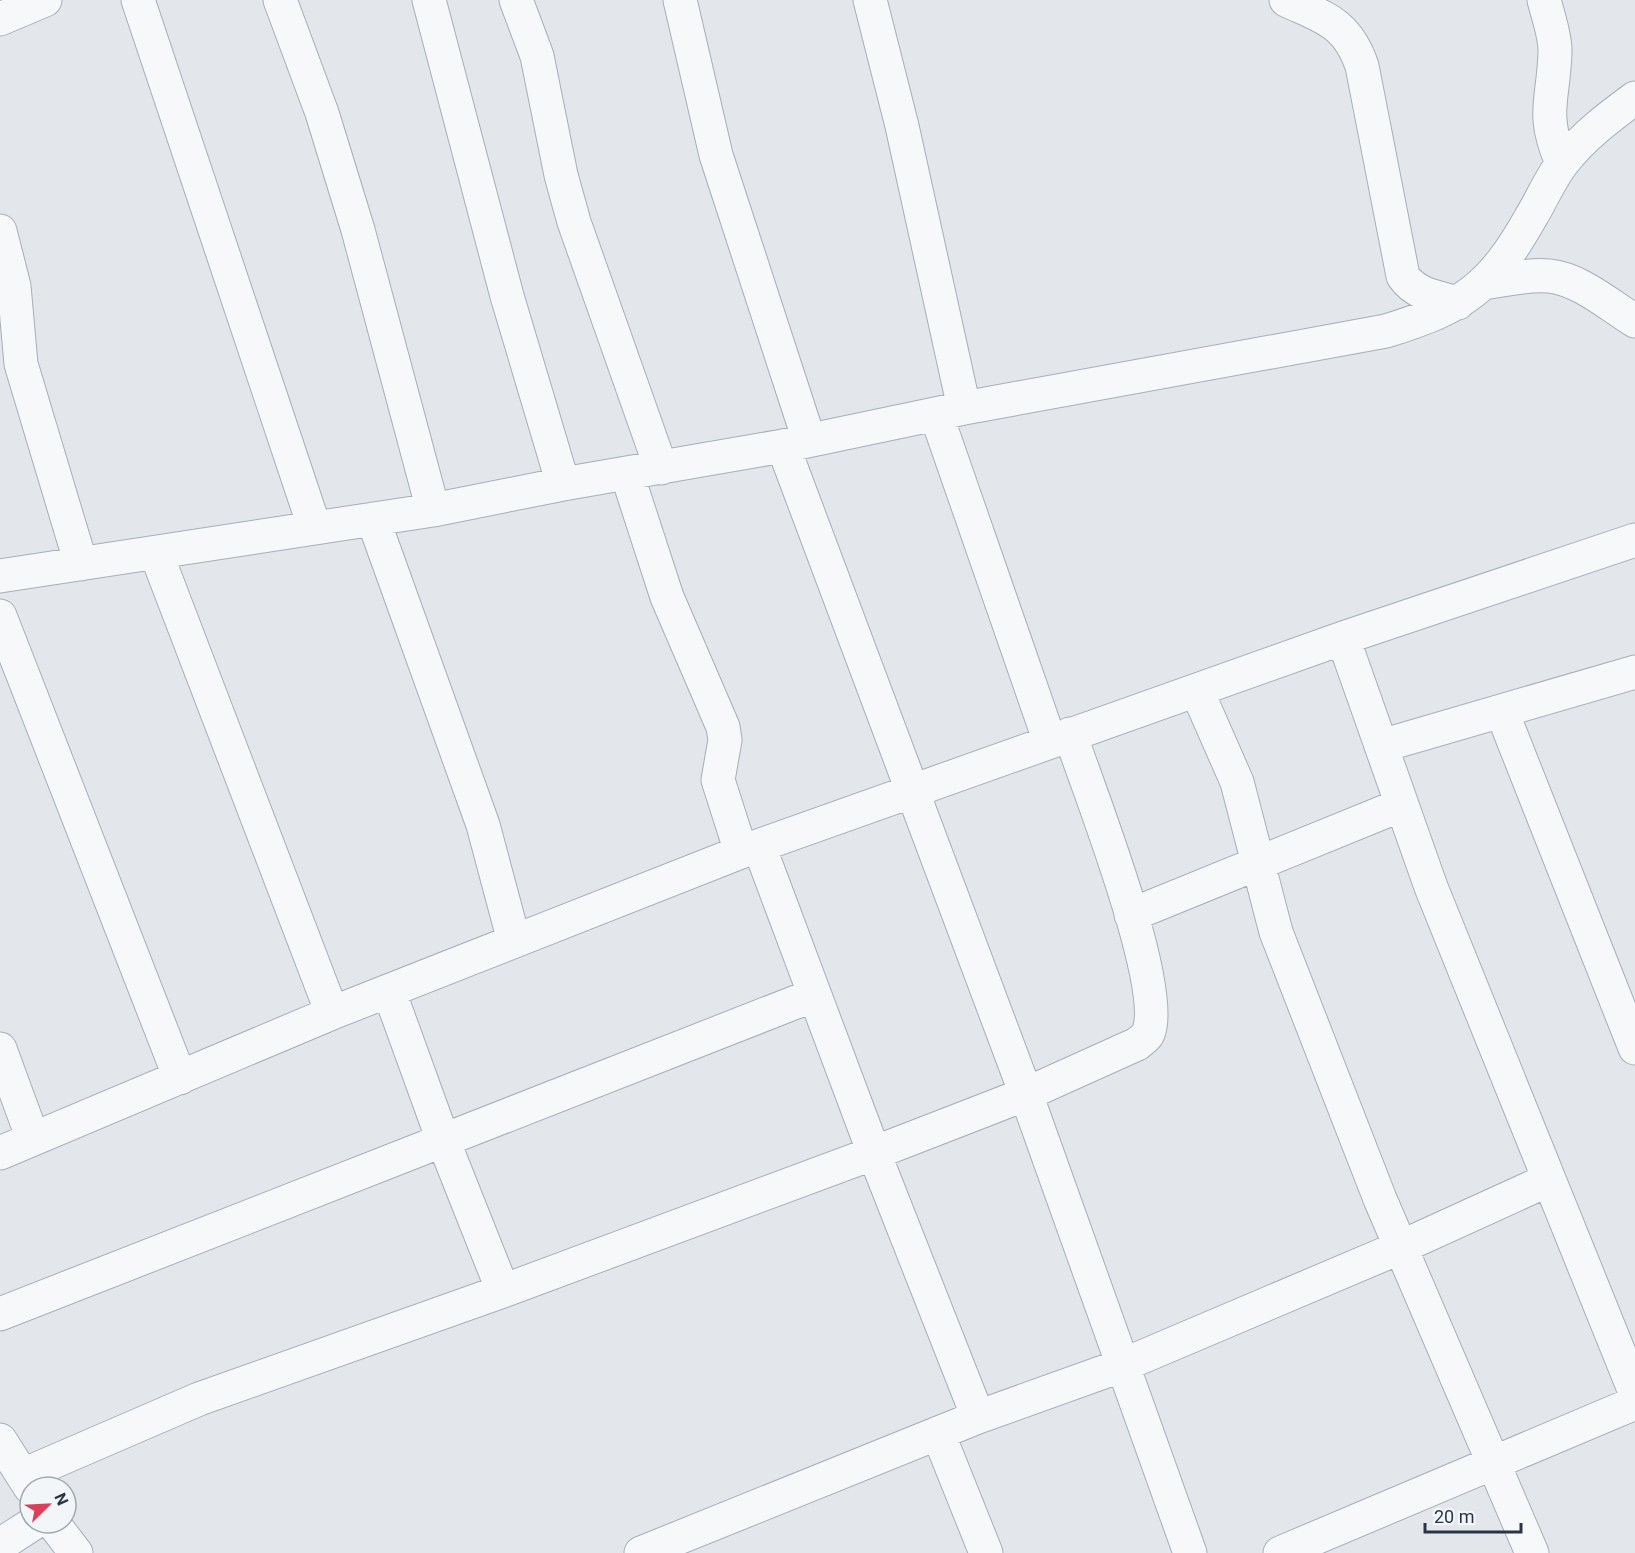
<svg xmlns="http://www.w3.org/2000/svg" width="1635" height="1553" font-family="Roboto,sans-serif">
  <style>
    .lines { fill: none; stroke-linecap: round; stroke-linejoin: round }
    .minor-casing { stroke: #a7aeb7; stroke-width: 35 }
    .minor { stroke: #f6f8fa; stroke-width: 33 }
  </style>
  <rect width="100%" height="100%" fill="#e3e7ec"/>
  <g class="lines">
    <defs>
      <path id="minor" d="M138,0L314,526
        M280,0L322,113L358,230L433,510
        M429,0L507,296L563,484
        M516,0L537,56L561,175L574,222L661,468
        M680,0L716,155L809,440
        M870,0L902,126L964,408
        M1286,0C1324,18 1347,22 1362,66L1403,276C1416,295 1437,297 1458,303
        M1544,0C1548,16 1555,34 1555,51C1554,100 1540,113 1562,163
        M0,19L45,0
        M0,231L14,286L21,364L81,564
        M1484,283C1504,280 1528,274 1549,276C1580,279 1609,305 1635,321
        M936,414L1050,742
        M783,446L1026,1094L1190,1553
        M627,474L667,597L723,727L725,740L718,780L741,852
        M373,519L483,825L514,941
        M156,553L332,1013
        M0,576L433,510L563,484L783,446L964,408L1386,331C1464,307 1491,288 1531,217C1542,199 1551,177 1564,161C1584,136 1609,117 1635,98
        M0,616L180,1078
        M1343,638L1431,887L1635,1392
        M1197,691L1237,782L1276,932L1380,1199L1532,1553
        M1502,712L1635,1048
        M1381,746L1635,672
        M759,846L874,1153L978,1417
        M1131,915L1401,805
        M389,991L443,1140L503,1291
        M0,1049L33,1139
        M0,1153L332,1013L741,852L1343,638L1635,540
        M0,1314L814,995
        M938,1433L986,1553
        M0,1440L30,1487
        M23,1475L199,1399L503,1291L874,1153L1026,1094L1137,1044C1142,1040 1148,1036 1149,1031C1165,982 1089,790 1070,734
        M53,1523L76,1553
        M0,1545L34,1523
        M641,1553L978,1417L1123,1365L1401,1247L1548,1180
        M1280,1553L1635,1403"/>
    </defs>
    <use href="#minor" class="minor-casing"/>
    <use href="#minor" class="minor"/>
  </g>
  <g transform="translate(48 1505) rotate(66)"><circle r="28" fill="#f3f6f9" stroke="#a2a8b1" stroke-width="1.5"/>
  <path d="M0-4.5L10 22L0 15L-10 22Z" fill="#da4059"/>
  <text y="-9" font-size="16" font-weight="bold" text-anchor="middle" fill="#293446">N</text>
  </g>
  <path d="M1425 1523v9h96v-9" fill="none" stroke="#293446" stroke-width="3"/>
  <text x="1434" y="1523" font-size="18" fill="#293446" stroke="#f3f6f9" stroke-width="4.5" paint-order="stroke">20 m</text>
</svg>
